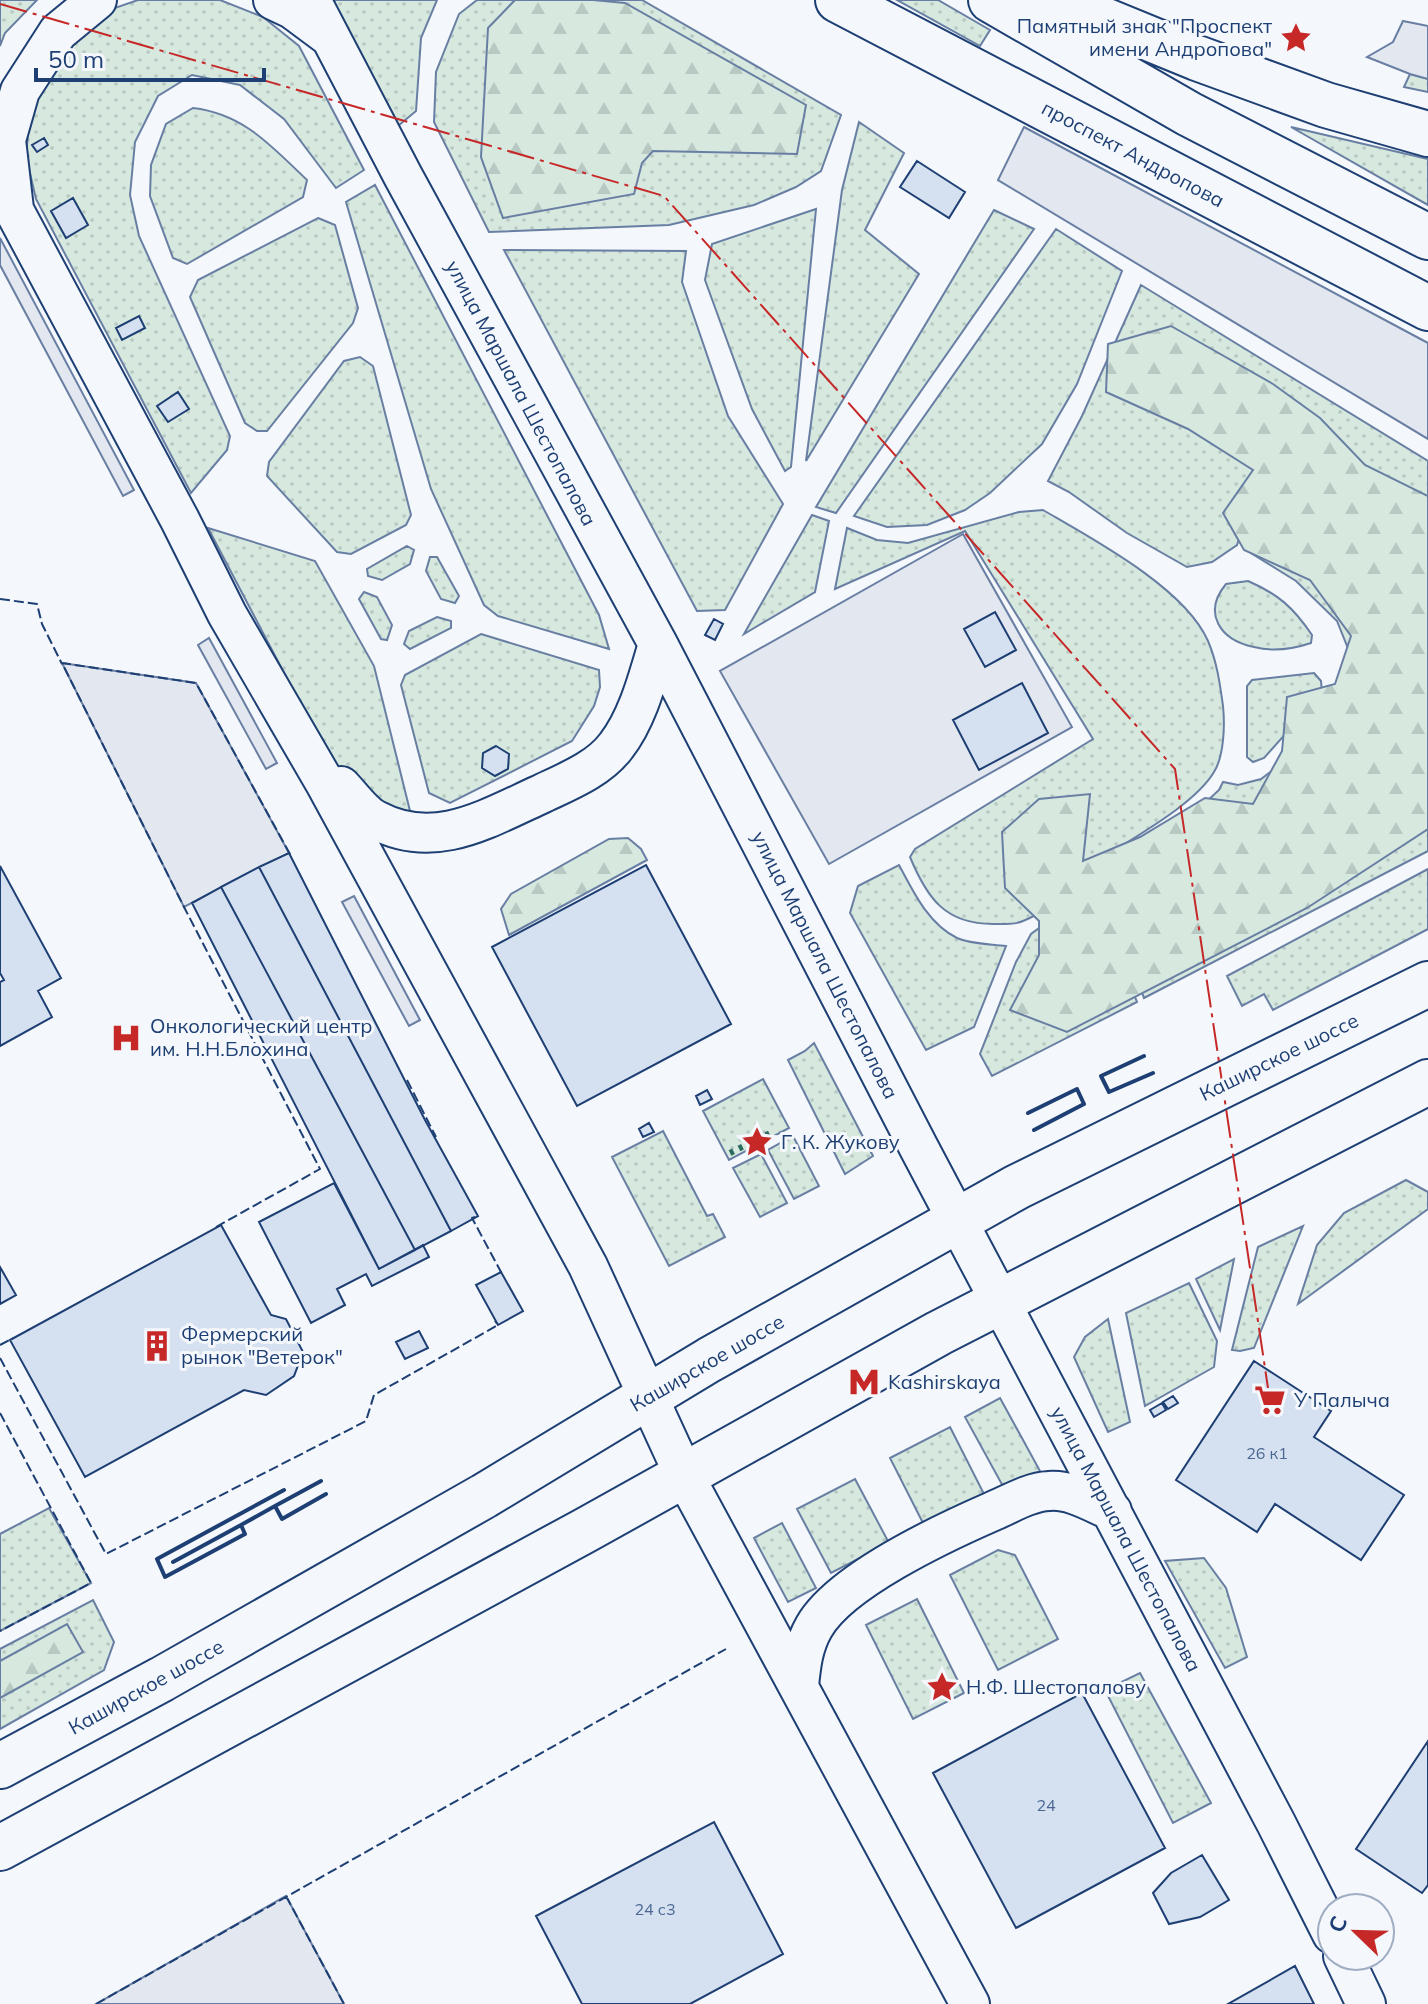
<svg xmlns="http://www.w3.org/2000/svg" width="1428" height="2004" font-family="Mulish,sans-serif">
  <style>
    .grass { fill: url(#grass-dots); stroke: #687fa3; stroke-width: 2 }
    .forest { fill: url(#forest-firs); stroke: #687fa3; stroke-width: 2 }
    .parking { fill: #e3e8f0; stroke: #687fa3; stroke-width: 2 }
    .building { fill: #d5e0f0; stroke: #1d3f73; stroke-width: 2 }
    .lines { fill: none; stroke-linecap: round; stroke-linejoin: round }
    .secondary-casing { stroke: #1d3f73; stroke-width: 42 }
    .primary-casing { stroke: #1d3f73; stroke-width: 48 }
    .secondary { stroke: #f4f7fb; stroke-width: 38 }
    .primary { stroke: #f4f7fb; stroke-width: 44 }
    .hedge { stroke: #2c6c60; stroke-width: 6; stroke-dasharray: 4 6; stroke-linecap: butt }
    .fence { stroke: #1d3f73; stroke-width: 2; stroke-dasharray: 10 4; stroke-linecap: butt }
    .wall { stroke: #1d3f73; stroke-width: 4 }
    .power { stroke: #c62828; stroke-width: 2; stroke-dasharray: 28 6 4 6; stroke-linecap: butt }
    .labels { text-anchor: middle; stroke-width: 6; stroke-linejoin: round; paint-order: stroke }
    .number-label { font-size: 16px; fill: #4b6792 }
    .poi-label { font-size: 20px; fill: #1d3f73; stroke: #f4f7fb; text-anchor: start }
    .street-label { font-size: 20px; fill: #1d3f73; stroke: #f4f7fb }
  </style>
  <defs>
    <pattern id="grass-dots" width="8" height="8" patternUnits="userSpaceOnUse" patternTransform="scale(2)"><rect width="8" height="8" fill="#d7e8df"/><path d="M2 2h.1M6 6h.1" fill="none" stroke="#b8c8c3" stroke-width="1.8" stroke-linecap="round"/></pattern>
    <pattern id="forest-firs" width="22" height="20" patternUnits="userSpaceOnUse" patternTransform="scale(2)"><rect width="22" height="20" fill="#d7e8df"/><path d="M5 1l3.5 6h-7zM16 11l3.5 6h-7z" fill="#b8c8c3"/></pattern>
  </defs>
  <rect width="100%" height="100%" fill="#f4f7fb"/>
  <path class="grass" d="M0,0H37L5,33L0,46Z
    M138,0H220L263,17L299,46L364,170L336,188L284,119L240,85L192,75L158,96L135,142L130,195L139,236L230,436L227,450L191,493L36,199L26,156L30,112L47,67L106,11Z
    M334,0H437L421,38L416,111L398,126L336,8Z
    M477,0H642L841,115L821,171L796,187L754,205L669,225L489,232L434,122L436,72L459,14Z
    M897,0H938L990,30L980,46Z
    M1410,74L1428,79V92L1404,87Z
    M193,108C244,114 271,146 307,180L303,197L187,264L173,258L150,196L151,165L166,124Z
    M859,122L904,153L865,230L919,274L806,461L842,190Z
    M1291,127L1428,159V205Z
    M375,185L599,615L609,649L498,616L484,605L431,489L346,202Z
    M816,209L791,467L785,471L752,409L705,280L712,244Z
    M994,210L1034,229L836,513L816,507Z
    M318,218L335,225L358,308L353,323L267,431H257L245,423L190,297L198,280Z
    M1056,229L1122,271L1077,384L1042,444L990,493L965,510L927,525L887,527L854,516Z
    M504,250L686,251L682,282L728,416L783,504L725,610L697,611Z
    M1141,285L1428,461V851L1144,998L1100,875L1177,829L1219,790L1223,782L1238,785L1261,779L1313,740L1355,666L1337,621L1296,581L1251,553L1243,527L1237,545L1212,562L1187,567L1127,533L1069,492L1048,481L1082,416Z
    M360,357L373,366L411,515L406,525L351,554L337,552L267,476L269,462L344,361Z
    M1043,510C1093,539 1185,588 1208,641C1217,662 1220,684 1223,706C1225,725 1224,756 1214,772C1195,804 1136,836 1104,857C1076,875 1055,909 1023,921C1015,925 1002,924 993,924C945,924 927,898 910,857L915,849L1093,739L965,531L835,589L847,528L877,540L908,543L1019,512Z
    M812,515L829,521L815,592L744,634Z
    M208,528L315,561L374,666L412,819L351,784L325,751Z
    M407,546L414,550L410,564L382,580L368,576L367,569Z
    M430,557H437L459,596L455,603L441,599L426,571Z
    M1248,581C1278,594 1293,607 1312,635L1311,643C1293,649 1273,652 1254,647C1220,640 1202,613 1226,584Z
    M364,592L377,597L392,625L387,640L381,639L359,599Z
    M437,617L451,621V628L410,649L404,644L409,631Z
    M481,634L599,670L600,687L594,706L572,741L450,803L429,793L401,685L405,675Z
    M1314,673L1321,681L1322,693L1264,758L1253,762L1247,757V686L1252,680Z
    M899,865C913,891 928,924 957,938C970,944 991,944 1006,946L974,1027L926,1050L850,913L858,886Z
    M1428,869V929L1273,1010L1264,994L1242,1006L1227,976Z
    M1089,881L1137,1002L992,1076L980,1054L1016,962L1031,934L1050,920Z
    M814,1043L873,1156L845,1174L788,1060L805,1051Z
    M763,1079L789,1128L729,1160L703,1111Z
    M663,1131L707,1216L713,1214L725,1237L669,1266L612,1157Z
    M793,1136L819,1186L794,1199L768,1150Z
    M761,1154L787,1203L760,1217L733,1168Z
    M1406,1180L1428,1192V1209L1298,1304L1317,1245L1344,1213Z
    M1303,1226L1254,1348L1240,1351L1232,1350L1258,1247Z
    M1234,1259L1220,1330L1196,1279Z
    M1189,1283L1217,1341L1214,1367L1145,1406L1126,1313Z
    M1108,1319L1130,1422L1108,1432L1074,1357L1085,1337Z
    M1000,1398L1040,1471L1005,1490L965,1417Z
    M950,1427L984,1494L924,1525L890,1458Z
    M855,1479L889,1543L831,1573L797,1509Z
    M49,1508L91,1583L0,1631V1534Z
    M782,1523L816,1588L788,1602L754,1538Z
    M998,1550L1015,1555L1058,1639L998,1670L950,1575Z
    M1204,1558L1226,1588L1247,1657L1225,1668L1165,1561Z
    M917,1599L964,1693L913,1719L866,1625Z
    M93,1600L114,1642L104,1670L0,1729V1649Z
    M1140,1673L1211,1803L1173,1823L1105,1690Z"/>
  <path class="forest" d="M515,0H593L625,3L806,105L797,154L653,151L642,163L634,194L503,218L481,157L488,28Z
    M1171,326L1273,384L1320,418L1365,465L1428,496V829L1307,908L1067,1032L1010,1010L1039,955V921L1005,888L1002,832L1039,799L1090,794L1083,861L1140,837L1205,798L1253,804L1282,751L1287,697L1335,684L1351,636L1310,580L1244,550L1223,513L1253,470L1188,429L1106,392L1108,344Z
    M628,838L641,849L647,860L509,935L501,909L511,894L609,839Z
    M67,1624L83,1652L0,1698V1661Z"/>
  <path class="parking" d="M1403,21L1428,26V79L1410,74L1367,57L1393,42Z
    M1024,127L1428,343V439L998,180Z
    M0,238L134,490L123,496L0,265Z
    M963,534L1072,727L829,864L720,671Z
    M209,638L277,763L266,769L198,645Z
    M62,663L196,683L289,853L184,907Z
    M354,896L420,1020L409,1026L342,902Z
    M286,1896L344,2004H96Z"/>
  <path class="building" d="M44,138L48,145L37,152L32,145Z
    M917,161L965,192L949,218L900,187Z
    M73,198L88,225L66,238L51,211Z
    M139,316L145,328L122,340L116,328Z
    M178,392L189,409L168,422L157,406Z
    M995,612L1016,650L985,667L964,629Z
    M714,619L723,624L715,640L705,635Z
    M1022,683L1048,733L979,770L953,720Z
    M496,746L509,754L508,769L495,776L482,768L483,753Z
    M289,853L425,1120L478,1216L451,1231L259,867Z
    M646,865L731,1024L577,1106L492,947Z
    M0,866L61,978L38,991L52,1017L0,1046V982L4,980L0,973Z
    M259,867L451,1231L415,1250L221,887Z
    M221,887L415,1250L379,1269L192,903Z
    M707,1090L712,1099L700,1105L696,1096Z
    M649,1123L654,1132L643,1137L639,1129Z
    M334,1183L379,1269L423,1245L429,1257L372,1286L366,1274L337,1289L345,1305L311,1323L259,1222Z
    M221,1225L271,1315L286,1319L303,1352L294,1376L266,1395L244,1390L85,1477L10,1340Z
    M0,1267L16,1295L0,1304Z
    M501,1272L523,1311L498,1325L476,1285Z
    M419,1331L428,1348L405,1359L396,1342Z
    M1254,1361L1331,1411L1314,1437L1404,1495L1361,1560L1275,1504L1257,1532L1176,1480Z
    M1173,1396L1178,1403L1168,1409L1163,1402Z
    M1162,1403L1166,1410L1154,1417L1150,1410Z
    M1082,1693L1165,1848L1016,1928L933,1773Z
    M1428,1741V1885L1422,1893L1356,1849Z
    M714,1822L783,1954L690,2004H582L536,1916Z
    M1202,1855L1229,1900L1200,1917L1169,1924L1153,1893L1171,1873Z
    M1295,1966L1314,2004H1228Z"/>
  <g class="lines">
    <defs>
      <path id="secondary" d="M273,0L292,9L327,35
        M311,0L403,176L658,644L919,1148L1276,1823L1332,1934
        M0,184L180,520L227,614L325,783L588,1266L684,1475L970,2004
        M14,209L6,140L20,91L58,32L97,0
        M341,786C351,796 363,814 376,820C434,851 486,819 539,795C566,782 598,770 616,746C638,718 648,677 658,644
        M799,1686C801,1666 803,1646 814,1627C840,1581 943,1533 991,1512C1010,1504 1029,1492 1049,1491C1071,1489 1093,1503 1112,1511
        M1343,1956L1366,2004"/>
      <path id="primary" d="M838,0L1428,308
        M991,0L1189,114L1428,237
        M1055,0L1197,58L1326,105L1428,134
        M0,1766L162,1679L484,1496L709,1360L1017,1187L1428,984
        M0,1848L584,1531L939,1333L1428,1082"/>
    </defs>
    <use href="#secondary" class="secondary-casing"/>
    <use href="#primary" class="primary-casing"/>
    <use href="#secondary" class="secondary"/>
    <use href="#primary" class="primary"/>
    <path class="hedge" d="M730,1153L774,1131"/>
    <path class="fence" d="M0,599L37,604L42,624L62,664
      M407,1080L436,1137
      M475,1217L472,1218L501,1272L497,1274
      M216,1227L320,1169L184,907L62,663L196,683L291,856
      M0,1345L13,1338
      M0,1358L106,1554L366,1421L374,1395L498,1325L495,1321
      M0,1413L91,1583L0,1631
      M286,1896L344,2004
      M96,2004L726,1649"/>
    <path class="wall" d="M1144,1056L1101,1076L1109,1092L1153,1073
      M1028,1113L1077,1089L1084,1104L1034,1130
      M321,1481L275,1506L282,1519L326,1494
      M241,1525L275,1506
      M173,1562L241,1525L245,1534L165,1577L157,1559L284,1490"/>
    <path class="power" d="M0,4L664,196L1175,769L1268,1388"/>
  </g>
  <defs>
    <symbol id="sight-bare" viewBox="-9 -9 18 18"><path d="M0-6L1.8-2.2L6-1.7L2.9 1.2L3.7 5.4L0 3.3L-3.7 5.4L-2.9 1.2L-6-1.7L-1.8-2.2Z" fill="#c62828" stroke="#f4f7fb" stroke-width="2.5" paint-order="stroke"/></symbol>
    <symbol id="hospital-bare" viewBox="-9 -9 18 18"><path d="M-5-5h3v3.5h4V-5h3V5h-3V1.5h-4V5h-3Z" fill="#c62828" stroke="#f4f7fb" stroke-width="2.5" paint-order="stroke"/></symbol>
    <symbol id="building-bare" viewBox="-9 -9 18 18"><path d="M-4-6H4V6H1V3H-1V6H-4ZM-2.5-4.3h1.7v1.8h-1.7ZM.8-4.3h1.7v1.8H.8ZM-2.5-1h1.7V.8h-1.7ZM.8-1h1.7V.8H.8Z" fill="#c62828" stroke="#f4f7fb" stroke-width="2.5" paint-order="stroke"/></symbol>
    <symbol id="metro-bare" viewBox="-9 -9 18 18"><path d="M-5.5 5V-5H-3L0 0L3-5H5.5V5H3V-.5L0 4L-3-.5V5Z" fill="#c62828" stroke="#f4f7fb" stroke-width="2.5" paint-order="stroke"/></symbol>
    <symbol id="supermarket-bare" viewBox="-9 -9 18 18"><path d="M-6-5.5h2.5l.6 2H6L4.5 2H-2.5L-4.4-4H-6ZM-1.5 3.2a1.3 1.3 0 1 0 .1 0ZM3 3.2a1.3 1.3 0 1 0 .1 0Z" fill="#c62828" stroke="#f4f7fb" stroke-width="2.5" paint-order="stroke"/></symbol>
  </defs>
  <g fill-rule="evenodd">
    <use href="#sight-bare" x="1274" y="16" width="44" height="44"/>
    <use href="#hospital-bare" x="104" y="1016" width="44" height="44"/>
    <use href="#sight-bare" x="735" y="1120" width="44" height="44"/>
    <use href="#building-bare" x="135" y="1324" width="44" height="44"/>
    <use href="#metro-bare" x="842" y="1360" width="44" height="44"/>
    <use href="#supermarket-bare" x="1248" y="1378" width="44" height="44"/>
    <use href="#sight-bare" x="920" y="1665" width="44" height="44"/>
  </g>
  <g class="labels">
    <g class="number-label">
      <text x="1267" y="1459">26 к1</text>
      <text x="1046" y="1811">24</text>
      <text x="655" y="1915">24 с3</text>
    </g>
    <g class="poi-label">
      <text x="1272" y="33" text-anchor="end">Памятный знак "Проспект<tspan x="1272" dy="23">имени Андропова"</tspan></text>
      <text x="150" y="1033">Онкологический центр<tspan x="150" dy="23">им. Н.Н.Блохина</tspan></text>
      <text x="781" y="1149">Г. К. Жукову</text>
      <text x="181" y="1341">Фермерский<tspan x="181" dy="23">рынок "Ветерок"</tspan></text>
      <text x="888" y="1389">Kashirskaya</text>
      <text x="1294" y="1407">У Палыча</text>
      <text x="966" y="1694">Н.Ф. Шестопалову</text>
    </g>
    <g class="street-label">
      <text transform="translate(1133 154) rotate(28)" y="7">проспект Андропова</text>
      <text transform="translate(521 393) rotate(62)" y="7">улица Маршала Шестопалова</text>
      <text transform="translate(825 965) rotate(63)" y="7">улица Маршала Шестопалова</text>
      <text transform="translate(1279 1057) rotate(-26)" y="7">Каширское шоссе</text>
      <text transform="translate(707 1363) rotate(-30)" y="7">Каширское шоссе</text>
      <text transform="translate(1126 1539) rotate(62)" y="7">улица Маршала Шестопалова</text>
      <text transform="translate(146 1687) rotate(-29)" y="7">Каширское шоссе</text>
    </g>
  </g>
  <g transform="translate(1356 1932) rotate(293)"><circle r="38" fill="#f4f7fb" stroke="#9eadc5" stroke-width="2"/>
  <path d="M0-6L14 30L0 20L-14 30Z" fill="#c62828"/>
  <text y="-12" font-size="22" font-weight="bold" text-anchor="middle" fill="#1d3f73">С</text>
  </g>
  <path d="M36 68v12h228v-12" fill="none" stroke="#1d3f73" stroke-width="4"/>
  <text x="48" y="68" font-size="24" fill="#1d3f73" stroke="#f4f7fb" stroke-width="6" paint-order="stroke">50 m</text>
</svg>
